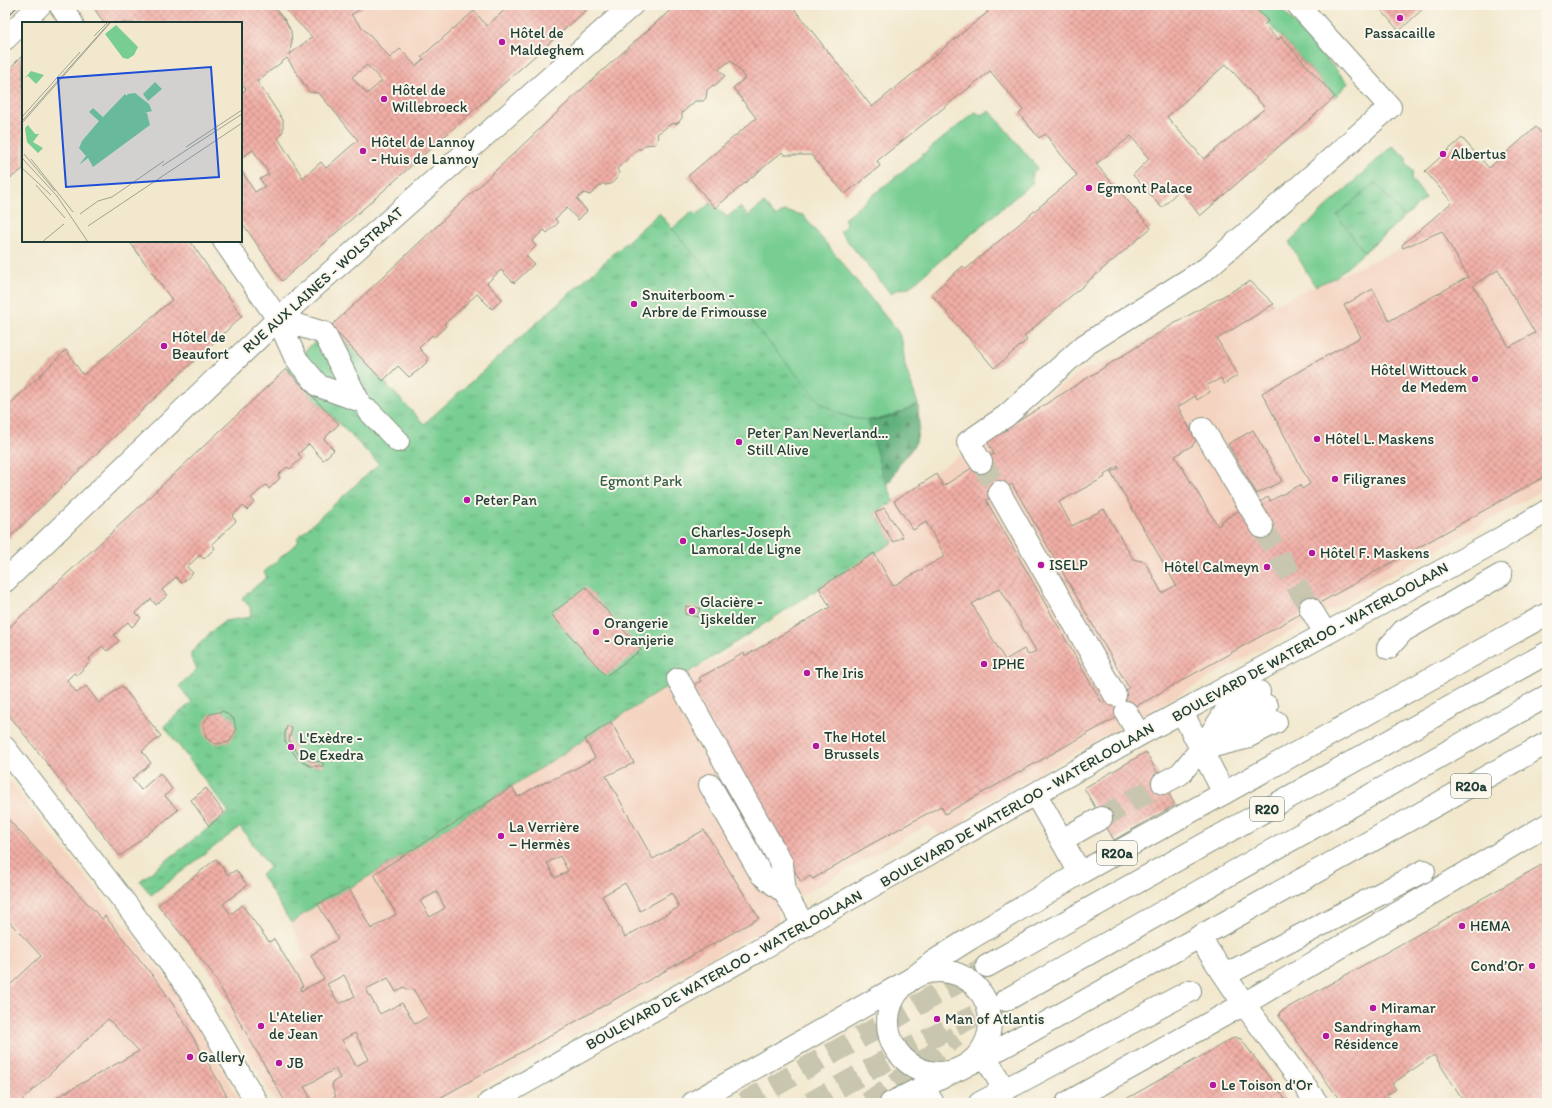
<svg xmlns="http://www.w3.org/2000/svg" width="1552" height="1108" font-family="Itim,sans-serif">
  <style>
    .built { fill: #f4d3c0 }
    .green { fill: #77cd92; stroke: #4b8563 }
    .forest { fill: url(#forest-firs); stroke: #407658 }
    .park { fill: url(#park-tufts); stroke: #4b8563 }
    .building { fill: url(#building-cross-hatch); fill-rule: evenodd }
    .lines { fill: none; stroke-linecap: round; stroke-linejoin: round }
    .minor-tunnel { stroke: #c8c6af; stroke-width: 22; stroke-dasharray: 22 11; stroke-linecap: butt }
    .highway-tunnel { stroke: #c8c6af; stroke-width: 22; stroke-dasharray: 22 11; stroke-linecap: butt }
    .minor-casing { stroke: #889281; stroke-width: 24 }
    .major-casing { stroke: #889281; stroke-width: 24 }
    .highway-casing { stroke: #889281; stroke-width: 24 }
    .minor { stroke: #fff; stroke-width: 22 }
    .major { stroke: #fff; stroke-width: 22 }
    .highway { stroke: #fff; stroke-width: 22 }
    .tram { stroke: #1f3d34; stroke-width: 1 }
    .poi-dot { fill: #b5179e; stroke: #fbf7ec; stroke-width: 1.5 }
    .labels { text-anchor: middle; stroke-width: 4; stroke-linejoin: round; paint-order: stroke }
    .shield { fill: #fbf7ec; stroke: #61756b; stroke-width: 1 }
    .shield-label { font-size: 14px; font-weight: bold; fill: #1f3d34 }
    .poi-label { font-size: 15px; fill: #1f3d34; stroke: #fbf7ec; text-anchor: start }
    .street-label { font-size: 15px; fill: #1f3d34; stroke: #fbf7ec }
    .park-label { font-size: 15px; fill: #35614c; stroke: #fbf7ec }
    .inset-road { fill: none; stroke: #9ea490; stroke-width: 1 }
    .view { fill: #1d4ed8; fill-opacity: 0.15; stroke: #1d4ed8; stroke-width: 2 }
    .inset-edge { fill: none; stroke: #1f3d34; stroke-width: 2 }
  </style>
  <defs>
    <pattern id="forest-firs" width="22" height="20" patternUnits="userSpaceOnUse"><rect width="22" height="20" fill="#61b07c"/><path d="M5 1l3.5 6h-7zM16 11l3.5 6h-7z" fill="#4f9066"/></pattern>
    <pattern id="park-tufts" width="24" height="20" patternUnits="userSpaceOnUse"><rect width="24" height="20" fill="#77cd92"/><path d="M3 7l-1-3M5 7V3M7 7l1-3M15 17l-1-3M17 17v-4M19 17l1-3" fill="none" stroke="#61a878"/></pattern>
    <pattern id="building-cross-hatch" width="8" height="8" patternUnits="userSpaceOnUse"><rect width="8" height="8" fill="#f1aea6"/><path d="M0 0l8 8M0 8l8-8" fill="none" stroke="#c38f88"/></pattern>
  </defs>
  <rect width="100%" height="100%" fill="#fbf7ec"/>
  <filter id="ink" filterUnits="userSpaceOnUse"><feTurbulence type="fractalNoise" baseFrequency=".025" numOctaves="2"/><feDisplacementMap in="SourceGraphic" scale="8" xChannelSelector="R" yChannelSelector="G"/><feConvolveMatrix kernelMatrix="1 2 1 2 8 2 1 2 1" color-interpolation-filters="sRGB"/></filter>
  <filter id="wash" filterUnits="userSpaceOnUse"><feTurbulence type="fractalNoise" baseFrequency=".012" numOctaves="4" result="noise"/><feDisplacementMap in="SourceGraphic" scale="16" xChannelSelector="R" yChannelSelector="G"/><feGaussianBlur stdDeviation="0.9" result="paint"/><feColorMatrix in="noise" values="0 0 0 0 0 0 0 0 0 0 0 0 0 0 0 0 0 1.4 0 .05"/><feComposite in="paint" operator="in"/></filter>
  <g filter="url(#wash)">
    <rect width="100%" height="100%" fill="#f2e8ce"/>
    <path class="built" d="M281,5H592L399,176L330,75L305,41L312,37Z
      M1536,127L1543,135L1547,132V488L968,813L965,825L940,835L930,827L925,826L782,906L777,911L779,927L758,941L754,934L453,1103H276L220,1007L305,958L291,923L365,876L678,679L750,641L756,650L830,607L819,588L893,542L875,513L1084,370L1274,304L1403,248L1402,245L1452,202L1449,199L1487,166L1489,168Z
      M5,775L175,989L241,1103H5Z"/>
    <path class="green" d="M1253,5H1278L1348,83L1335,97Z
      M990,111L1038,168L1033,172L1031,177L1033,182L908,288L897,289L891,294L840,232L845,227L846,222L844,219L975,112L981,115Z
      M1392,146L1406,157V164L1413,171L1411,179L1426,198L1336,277L1315,286L1289,242Z
      M711,203L715,208L717,207L727,217L740,207L748,216L764,203L776,217L784,211L803,215L898,332L902,341L905,366L918,404C899,413 879,424 857,419C850,418 843,415 836,413L491,449L680,239L672,229L692,212L696,215Z"/>
    <path class="forest" d="M918,404L919,427L916,442L911,450L899,465L887,486L836,413C843,415 850,418 857,419C879,424 899,413 918,404Z"/>
    <path class="park" d="M1375,182L1404,217L1364,252L1337,215Z
      M659,213L819,401C836,413 847,419 868,420L881,470L894,501L875,513L893,542L809,595L413,850L334,897L318,904L291,923L261,874L270,867L240,827L151,895L140,881L229,812L164,726L192,702L179,686L197,669L191,658V653L211,632L225,621L251,617L250,607L242,598L267,577L264,572L299,541L297,538L379,464L286,369L331,326L424,424Z"/>
    <g id="blocks">
      <path class="building" d="M92,5H272L285,20L291,31L292,42L289,55L312,37L281,5H366L351,15L390,58L400,49L416,66L424,59L421,57L474,11L487,26L510,5H592L282,281L241,221V170L255,192L265,186L260,179L269,174L253,150L241,158V94L246,89L241,83V23H104ZM287,58L309,92L319,93L358,140L326,168L321,162L303,178L278,138L283,131V120L257,81ZM367,65L382,81L367,94L352,77Z
        M676,5H791L872,107L988,12L982,5H1253L1268,21L1264,25L1278,40L1281,37L1335,97L1200,216L1180,189L1162,208L1133,175L1149,159L1131,136L1096,164L1151,228L1024,336L1027,340L994,368L931,294L963,266L966,269L1077,175L1045,134L1039,138L1019,114L1023,110L990,71L877,161L880,166L845,194L811,155H784L782,152L715,208L688,176L756,118L733,88L745,78L731,60L719,69L725,76L714,86L713,85L707,90L706,98L703,101H695L682,113V118L678,123L671,124L657,134L658,137L655,144L645,145L640,150L639,148L617,169L619,172L618,177L611,184L605,185L603,183L590,195L584,193L577,199L587,211L578,220L567,208L555,219L558,223L547,233L544,230L532,241L536,246L526,256L534,264L514,283L501,270L487,283L502,299L492,309L477,294L444,324L446,326L434,337L432,335L419,348L428,358V361L420,369L409,377L398,366L383,381L331,326L583,88ZM1226,64L1265,108L1204,159L1167,117Z
        M1377,5H1427L1399,31Z
        M23,55V169L5,182V124L10,121L5,117V73Z
        M1536,127L1543,135L1547,132V475L945,814L941,806L866,847L813,879L810,876L801,882L691,686L701,681L699,678L744,653L745,656L830,607L819,588L874,553L893,586L945,556L926,522L913,530L894,501L937,474L943,486L994,454L987,441L1170,326L1250,281L1274,304L1217,339L1238,375L1224,384L1221,378L1206,386L1210,392L1197,400L1195,396L1178,407L1196,440L1193,445L1175,456L1218,526L1221,524L1220,522L1244,508L1256,504L1268,497L1270,501L1300,485L1302,489L1310,484L1262,393L1308,366L1361,337L1344,305L1373,289L1389,321L1468,277L1442,231L1403,248L1402,245L1452,202L1425,171L1462,138L1489,168ZM1498,270L1535,333L1509,347L1473,285ZM1118,466L1119,468L1111,472L1176,585L1162,593L1145,562L1133,559L1104,509L1072,526L1059,502L1105,477L1104,475ZM1012,484L1129,688L1102,703L986,500ZM1000,588L1036,651L1028,655L1024,649L1005,660L972,604Z
        M129,241H190L242,316L123,428L5,542V409L66,350L83,375L172,300Z
        M286,369L339,424L324,439L334,450L323,460L309,444L298,454L302,458L290,469L287,467L278,475L280,478L269,489L266,485L251,498L255,502L247,510L243,506L232,516L236,521L212,544L215,548L204,559L200,555L187,567L193,573L183,582L181,583L176,577L162,590L167,596L156,605L151,599L136,613L141,618L132,627L128,622L114,635L119,641L107,651L102,646L89,659L91,661L77,675L74,673L67,680L77,693L86,686L99,703L122,686L161,736L142,751L151,763L132,779L141,790L160,773L172,789L165,796L178,810L120,856L5,710V631L124,521Z
        M1253,430L1282,481L1257,494L1228,444Z
        M884,508L903,537L893,542L875,513Z
        M586,587L641,650L606,676L551,614Z
        M686,606L700,608L698,617L685,614Z
        M223,711L234,719L236,731L229,742L216,744L206,738L203,724L210,714Z
        M611,722L634,763L606,776L653,859L704,830L759,918L431,1103H325L336,1096L332,1087L333,1082L340,1078L335,1069L304,1087L314,1103H286L212,973L158,905L216,859L228,875L236,870L247,885L223,904L231,914L242,905L269,942L274,939L303,986L300,987L301,991L324,979L311,955L338,939L318,904L349,888L371,929L396,914L374,874L512,787L518,797L537,786L571,771L595,758L585,739ZM560,856L568,871L555,878L547,863ZM625,883L640,911L672,893L679,907L625,937L602,896ZM437,892L445,908L430,917L420,901ZM344,975L355,996L339,1004L327,984ZM388,978L396,992L404,987L408,990L413,989L429,1016L415,1024L402,1003L380,1014L366,989ZM355,1033L369,1059L356,1066L342,1040Z
        M287,726L292,728L289,740L299,755L311,761L323,762V766H310L298,759L285,741V733Z
        M1146,752L1175,805L1114,840L1084,788Z
        M206,788L224,813L209,826L191,800Z
        M5,816L102,919L105,916L161,986L186,1025L231,1103H47L139,1051L108,1019L19,1103H5V982L9,986L41,956L5,917Z
        M1547,862V1103H1465L1434,1055L1392,1084L1396,1089L1387,1095L1394,1103H1342L1279,1016L1280,1012Z
        M1235,1037L1241,1039L1288,1103H1119Z"/>
    </g>
  </g>
  <g filter="url(#ink)">
    <use href="#blocks" fill-opacity="0" stroke="#889281" stroke-width="1"/>
    <g class="lines">
      <path class="minor-tunnel" d="M981,462L999,492
        M1262,527L1310,608
        M1101,818L1163,783"/>
      <path class="highway-tunnel" d="M744,1103L987,966
        M810,1103L887,1060L1006,1000
        M868,1103L899,1081L956,1036"/>
      <defs>
        <path id="minor" d="M60,5L72,23
          M5,39L40,5
          M224,241L278,319L296,359L319,386L358,400
          M278,319L324,333L358,400
          M369,411L398,441
          M1203,429L1262,527
          M981,462L968,442L1006,416L1085,345L1207,268L1390,107L1298,5
          M999,492L1115,695
          M5,581L278,319L632,5
          M1310,608L1326,634
          M1388,648L1403,631L1501,575
          M678,679L782,864L785,893
          M1126,712L1139,735
          M1182,712L1224,793
          M1212,741L1236,723L1267,706
          M5,748L126,904L189,989L257,1103
          M1201,749L1245,738L1276,722
          M1163,783L1180,774L1201,749L1228,708L1259,692
          M710,785L761,874L785,893L804,926
          M1036,795L1080,873
          M1062,840L1101,818
          M1199,937L1244,1004L1317,1103
          M888 1022a51 51 0 1 1 102 0a51 51 0 1 1-102 0Z
          M1225,975L1424,871
          M986,1057L1004,1090
          M923,1087L933,1103
          M489,1103L1139,735L1491,544L1547,511
          M980,1103L1190,991
          M1067,1103L1244,1004L1547,825"/>
        <path id="major" d="M693,1103L913,978L933,962L971,938L1080,873L1547,614
          M891,1103L1003,1047L1199,937L1547,743"/>
        <path id="highway" d="M987,966L1547,653
          M1006,1000L1547,696"/>
      </defs>
      <use href="#minor" class="minor-casing"/>
      <use href="#major" class="major-casing"/>
      <use href="#highway" class="highway-casing"/>
      <use href="#minor" class="minor"/>
      <use href="#major" class="major"/>
      <use href="#highway" class="highway"/>
      <path class="tram" d="M5,19L19,5"/>
    </g>
  </g>
  <g class="poi-dot">
    <circle cx="1400" cy="18" r="4"/>
    <circle cx="502" cy="42" r="4"/>
    <circle cx="384" cy="99" r="4"/>
    <circle cx="363" cy="151" r="4"/>
    <circle cx="1443" cy="154" r="4"/>
    <circle cx="1089" cy="188" r="4"/>
    <circle cx="634" cy="304" r="4"/>
    <circle cx="164" cy="346" r="4"/>
    <circle cx="1475" cy="379" r="4"/>
    <circle cx="1317" cy="439" r="4"/>
    <circle cx="739" cy="442" r="4"/>
    <circle cx="1335" cy="479" r="4"/>
    <circle cx="467" cy="500" r="4"/>
    <circle cx="683" cy="541" r="4"/>
    <circle cx="1312" cy="553" r="4"/>
    <circle cx="1041" cy="565" r="4"/>
    <circle cx="1267" cy="567" r="4"/>
    <circle cx="692" cy="611" r="4"/>
    <circle cx="596" cy="632" r="4"/>
    <circle cx="984" cy="664" r="4"/>
    <circle cx="807" cy="673" r="4"/>
    <circle cx="816" cy="746" r="4"/>
    <circle cx="291" cy="747" r="4"/>
    <circle cx="501" cy="836" r="4"/>
    <circle cx="1462" cy="926" r="4"/>
    <circle cx="1532" cy="966" r="4"/>
    <circle cx="1373" cy="1008" r="4"/>
    <circle cx="937" cy="1019" r="4"/>
    <circle cx="261" cy="1026" r="4"/>
    <circle cx="1326" cy="1036" r="4"/>
    <circle cx="190" cy="1057" r="4"/>
    <circle cx="279" cy="1063" r="4"/>
    <circle cx="1213" cy="1085" r="4"/>
  </g>
  <g class="labels">
    <g class="shield">
      <rect x="1451" y="774" width="40" height="24" rx="3"/>
      <rect x="1250" y="797" width="34" height="24" rx="3"/>
      <rect x="1097" y="841" width="40" height="24" rx="3"/>
    </g>
    <g class="shield-label">
      <text x="1471" y="791">R20a</text>
      <text x="1267" y="814">R20</text>
      <text x="1117" y="858">R20a</text>
    </g>
    <g class="poi-label">
      <text x="510" y="38">Hôtel de<tspan x="510" dy="17">Maldeghem</tspan></text>
      <text x="1400" y="38" text-anchor="middle">Passacaille</text>
      <text x="392" y="95">Hôtel de<tspan x="392" dy="17">Willebroeck</tspan></text>
      <text x="371" y="147">Hôtel de Lannoy<tspan x="371" dy="17">- Huis de Lannoy</tspan></text>
      <text x="1451" y="159">Albertus</text>
      <text x="1097" y="193">Egmont Palace</text>
      <text x="642" y="300">Snuiterboom -<tspan x="642" dy="17">Arbre de Frimousse</tspan></text>
      <text x="172" y="342">Hôtel de<tspan x="172" dy="17">Beaufort</tspan></text>
      <text x="1467" y="375" text-anchor="end">Hôtel Wittouck<tspan x="1467" dy="17">de Medem</tspan></text>
      <text x="747" y="438">Peter Pan Neverland…<tspan x="747" dy="17">Still Alive</tspan></text>
      <text x="1325" y="444">Hôtel L. Maskens</text>
      <text x="1343" y="484">Filigranes</text>
      <text x="475" y="505">Peter Pan</text>
      <text x="691" y="537">Charles-Joseph<tspan x="691" dy="17">Lamoral de Ligne</tspan></text>
      <text x="1320" y="558">Hôtel F. Maskens</text>
      <text x="1049" y="570">ISELP</text>
      <text x="1259" y="572" text-anchor="end">Hôtel Calmeyn</text>
      <text x="700" y="607">Glacière -<tspan x="700" dy="17">Ijskelder</tspan></text>
      <text x="604" y="628">Orangerie<tspan x="604" dy="17">- Oranjerie</tspan></text>
      <text x="992" y="669">IPHE</text>
      <text x="815" y="678">The Iris</text>
      <text x="824" y="742">The Hotel<tspan x="824" dy="17">Brussels</tspan></text>
      <text x="299" y="743">L'Exèdre -<tspan x="299" dy="17">De Exedra</tspan></text>
      <text x="509" y="832">La Verrière<tspan x="509" dy="17">– Hermès</tspan></text>
      <text x="1470" y="931">HEMA</text>
      <text x="1524" y="971" text-anchor="end">Cond’Or</text>
      <text x="1381" y="1013">Miramar</text>
      <text x="269" y="1022">L'Atelier<tspan x="269" dy="17">de Jean</tspan></text>
      <text x="945" y="1024">Man of Atlantis</text>
      <text x="1334" y="1032">Sandringham<tspan x="1334" dy="17">Résidence</tspan></text>
      <text x="198" y="1062">Gallery</text>
      <text x="287" y="1068">JB</text>
      <text x="1221" y="1090">Le Toison d'Or</text>
    </g>
    <g class="street-label">
      <text transform="translate(323 280) rotate(-42)" y="5">RUE AUX LAINES - WOLSTRAAT</text>
      <text transform="translate(1310 642) rotate(-29)" y="5">BOULEVARD DE WATERLOO - WATERLOOLAAN</text>
      <text transform="translate(1017 805) rotate(-30)" y="5">BOULEVARD DE WATERLOO - WATERLOOLAAN</text>
      <text transform="translate(724 970) rotate(-29)" y="5">BOULEVARD DE WATERLOO - WATERLOOLAAN</text>
    </g>
    <g class="park-label">
      <text x="641" y="486">Egmont Park</text>
    </g>
  </g>
  <g transform="translate(22 22)">
    <rect width="220" height="220" fill="#f2e8ce"/>
    <path d="M9,49L22,53L14,62L6,54L3,56ZM133,60L140,67L126,79L121,72ZM113,71L127,82L130,89L122,91L101,79L106,72ZM6,103L13,112H17L11,120L21,126L16,131L5,120L3,106Z" fill="#77cd92"/>
    <path d="M94,3L116,25L112,33L106,37L101,36L83,12ZM103,72L120,90L125,91L128,103L71,145L66,136L57,143L64,134L57,126L60,119L77,99L67,90L71,86L81,95Z" fill="#77cd92"/>
    <path class="inset-road" d="M72,14L86,0M0,95L58,30M0,99L88,0M0,101L89,0M164,125L220,88M2,132L33,169M0,136L35,174L66,220M9,137L51,190M140,144L220,92M0,146L29,173M14,163L43,196M58,192L76,179L90,175L142,139M66,204L220,101M20,220L42,202"/>
    <path class="view" d="M189,45L197,155L44,165L36,56Z"/>
    <rect width="220" height="220" class="inset-edge"/>
  </g>
  <rect width="1552" height="1108" fill="none" stroke="#fbf7ec" stroke-width="20"/>
</svg>
